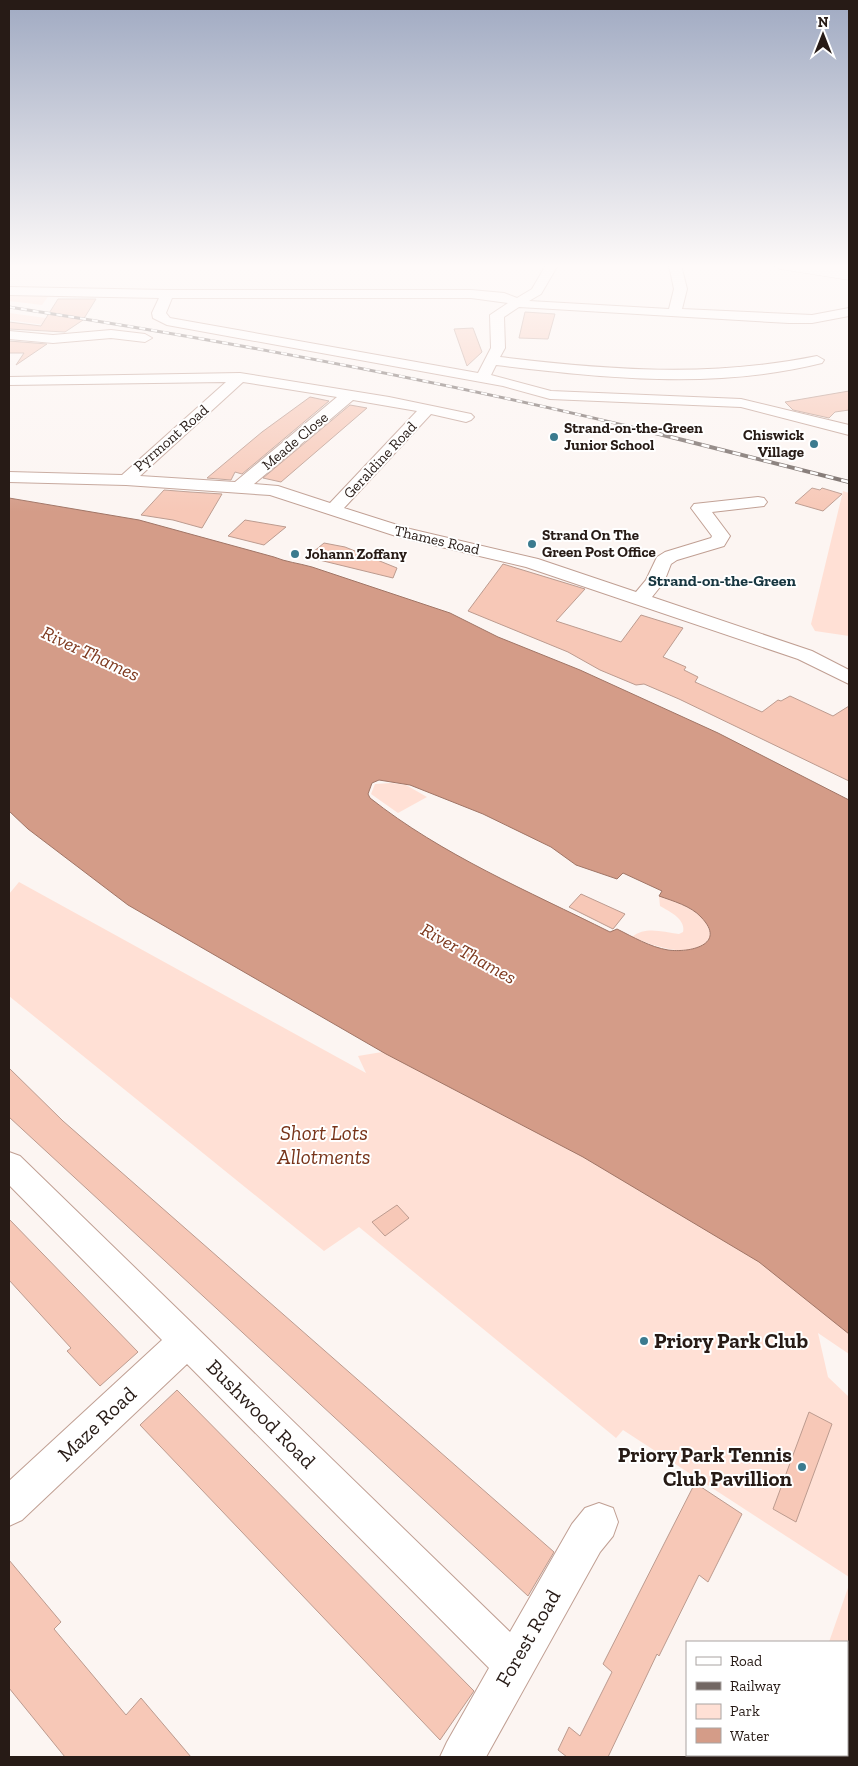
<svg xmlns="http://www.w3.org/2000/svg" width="858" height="1766" font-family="'Zilla Slab',serif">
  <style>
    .green { fill: #ffe0d5 }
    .water { fill: #d49c88; stroke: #a07566; fill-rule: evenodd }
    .building { fill: #f7c8b7; stroke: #bc9b8f }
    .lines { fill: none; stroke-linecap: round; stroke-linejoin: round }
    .minor-casing { stroke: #c09f93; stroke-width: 2 }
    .trunk-casing { stroke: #c09f93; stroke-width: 1 }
    .motorway-casing { stroke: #c09f93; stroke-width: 1 }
    .minor { fill: #fff; fill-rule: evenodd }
    .trunk { fill: #fff; fill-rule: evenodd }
    .motorway { fill: #fff; fill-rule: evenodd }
    .rail-far1-casing { stroke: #726763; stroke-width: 3 }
    .rail-casing { stroke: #726763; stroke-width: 4 }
    .rail-far1 { stroke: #fff; stroke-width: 2; stroke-dasharray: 6; stroke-linecap: butt }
    .rail { stroke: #fff; stroke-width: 2.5; stroke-dasharray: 8; stroke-linecap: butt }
    .poi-dot { fill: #3b7b8f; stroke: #fff; stroke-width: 2 }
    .labels { text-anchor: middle; stroke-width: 4; stroke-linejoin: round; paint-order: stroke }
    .far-poi-label { font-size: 15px; font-weight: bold; fill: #271b16; stroke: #fff; text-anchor: start }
    .far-street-label { font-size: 15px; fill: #271b16; stroke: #fff }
    .far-quarter-label { font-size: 16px; font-weight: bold; fill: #173640; stroke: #fff }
    .water-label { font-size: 19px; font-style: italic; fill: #7e3a1f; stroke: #fff }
    .near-park-label { font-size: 21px; font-style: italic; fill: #773319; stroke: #fff }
    .near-poi-label { font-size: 21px; font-weight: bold; fill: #271b16; stroke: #fff; text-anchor: start }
    .near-street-label { font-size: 21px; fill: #271b16; stroke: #fff }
  </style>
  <rect width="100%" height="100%" fill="#fcf5f2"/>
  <path class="green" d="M9,293L50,294L42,305L9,301Z
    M9,313L76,322L66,328L9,320Z
    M843,491L849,493V636L815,631L811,624Z
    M391,783L406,785L427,797L398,813L371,794L375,784Z
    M19,882L366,1073L358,1056L394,1050L501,1093L849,1314V1354L818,1333L828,1377L849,1397V1577L623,1430L616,1438L359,1227L324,1251L9,996V894Z
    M659,896C673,901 690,906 701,917C706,922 711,930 710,937C703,964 647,944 632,937C646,926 662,932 679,934L683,932C686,919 670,912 660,906Z
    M849,1585V1737L847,1744V1642H829Z"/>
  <path class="water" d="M9,498L139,520L274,557C286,562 298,563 312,567L450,613L498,637L580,670L718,733L849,800V1334L759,1262L583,1157L386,1054L128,905L28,829L9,811ZM379,780L410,785L483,814L551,847L576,865L617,879L623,873L662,891L659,896C673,901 691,906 701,917C728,945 689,953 668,950C650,947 633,937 617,929L610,932C528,891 442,855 370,798L368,794L372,783Z"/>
  <path class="building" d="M58,299H96L83,320L65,332L9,329V322L41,326Z
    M525,312L555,314L548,339L519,338Z
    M473,328L482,352L467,366L454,329Z
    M9,341L47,344L16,365L24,353H9Z
    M849,391V410L835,412L829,418L793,410L785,402Z
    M310,397L329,401L242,474L235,472L231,480L207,478L262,432Z
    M350,405L367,408L281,482L263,478Z
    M812,488L820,490L822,488L842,494L823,511L795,503Z
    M164,490L190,492L222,494L202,528L173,520L141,515Z
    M245,520L286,527L264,545L228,536Z
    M324,543L345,547L397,568L393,578L307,557Z
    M503,564L585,589L556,621L621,642L641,615L683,628L663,657L686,667L684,670L698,677L695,682L762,712L778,700L781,701L790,696L833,716L849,706V781L679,699L644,684L636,685L600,670L568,652L468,611Z
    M581,894L625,914L613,929L569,907Z
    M9,1068L63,1121L554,1552L528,1596L9,1117Z
    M397,1205L409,1218L385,1236L372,1222Z
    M9,1219L138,1352L100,1386L67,1351L71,1348L9,1280Z
    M177,1390L474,1691L440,1740L140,1425Z
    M809,1412L832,1424L796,1522L773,1509Z
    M695,1483L742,1514L708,1582L699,1575L659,1656L657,1654L608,1757H567L558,1750L569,1727L580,1736L612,1672L603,1664Z
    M9,1560L61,1622L54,1629L126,1715L141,1698L191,1757H65L9,1688Z"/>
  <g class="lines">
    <defs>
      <path id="minor" d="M546,265H558L541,294L529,301L669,309L674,289L669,265H681L687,289L682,309L812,315L849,308V316L812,323H789L519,307L504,317L505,348L500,357C610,370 708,378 817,356L824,360L822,363C714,390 605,378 496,365L491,375L551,391L741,399L849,425V435L741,407L550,399L503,386L167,325L153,318L152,313L159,298L9,295V287L167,290H471L504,293L517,298L532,289ZM172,298H471L508,303L490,315L491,348L478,373L170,318L166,313Z
        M111,330L145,334L152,338L145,342L111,338L53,343L9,339V331L53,335Z
        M240,373L389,397L471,414L474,417L471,420L466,422L431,414L344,508L410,529L538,559L636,592L646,580L657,557L665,552L711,538L712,536L691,508L694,504L758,497L764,498L767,502L764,506L712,512L730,536L724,546L677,560L671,564L664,582L652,597L812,651L849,670V684L798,659L526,567L399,537L270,495L126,485L9,482V472L122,475L226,382L9,385V377ZM243,382L337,397L235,482L140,476ZM353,400L417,411L330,503L278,486L254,484Z
        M9,1152L20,1156L510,1632L572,1524L585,1508L599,1503L613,1508L618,1522L613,1536L600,1552L486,1757H440L447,1742L489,1668L187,1364L22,1520L9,1526V1481L162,1340L9,1185Z"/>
      <path id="trunk" d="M773,265H805L849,272V280L780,269Z"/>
      <path id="motorway" d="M804,265H832L849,268V276L811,269Z"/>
    </defs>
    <use href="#minor" class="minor-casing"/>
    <use href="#trunk" class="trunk-casing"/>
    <use href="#motorway" class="motorway-casing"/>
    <use href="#minor" class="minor"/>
    <use href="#trunk" class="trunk"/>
    <use href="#motorway" class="motorway"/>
    <defs>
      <path id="rail-far1" d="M9,307C227,341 445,381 660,434"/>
      <path id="rail" d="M655,433L849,482"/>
    </defs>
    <use href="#rail-far1" class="rail-far1-casing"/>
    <use href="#rail" class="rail-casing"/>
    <use href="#rail-far1" class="rail-far1"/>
    <use href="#rail" class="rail"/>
  </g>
  <linearGradient id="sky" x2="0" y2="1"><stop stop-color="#a0aac2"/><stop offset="0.52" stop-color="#fefaf9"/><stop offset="1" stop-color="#fefaf9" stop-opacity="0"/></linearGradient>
  <rect width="858" height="512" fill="url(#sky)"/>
  <g class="poi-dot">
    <circle cx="554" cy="437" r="5"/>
    <circle cx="814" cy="444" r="5"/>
    <circle cx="532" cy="544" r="5"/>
    <circle cx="295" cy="554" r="5"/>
    <circle cx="644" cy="1341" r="5"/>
    <circle cx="802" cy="1467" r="5"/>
  </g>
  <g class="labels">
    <g class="far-poi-label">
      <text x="564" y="433">Strand-on-the-Green<tspan x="564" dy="17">Junior School</tspan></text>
      <text x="804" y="440" text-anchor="end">Chiswick<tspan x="804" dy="17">Village</tspan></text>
      <text x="542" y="540">Strand On The<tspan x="542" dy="17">Green Post Office</tspan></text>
      <text x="305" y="559">Johann Zoffany</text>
    </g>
    <g class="far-street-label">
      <text transform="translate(171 438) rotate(-41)" y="5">Pyrmont Road</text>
      <text transform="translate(295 441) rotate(-40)" y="5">Meade Close</text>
      <text transform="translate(380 460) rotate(-47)" y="5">Geraldine Road</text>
      <text transform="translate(437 540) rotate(13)" y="5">Thames Road</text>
    </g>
    <g class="far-quarter-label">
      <text x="722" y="586">Strand-on-the-Green</text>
    </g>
    <g class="water-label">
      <text transform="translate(91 653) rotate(25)" y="7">River Thames</text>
      <text transform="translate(469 953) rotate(29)" y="7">River Thames</text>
    </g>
    <g class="near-park-label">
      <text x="324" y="1140">Short Lots<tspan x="324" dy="24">Allotments</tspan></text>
    </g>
    <g class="near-poi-label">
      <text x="654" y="1348">Priory Park Club</text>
      <text x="792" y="1462" text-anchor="end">Priory Park Tennis<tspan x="792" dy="24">Club Pavillion</tspan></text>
    </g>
    <g class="near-street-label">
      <text transform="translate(261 1414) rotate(45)" y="7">Bushwood Road</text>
      <text transform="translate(97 1424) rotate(-43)" y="7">Maze Road</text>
      <text transform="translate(528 1638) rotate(-60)" y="7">Forest Road</text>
    </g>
  </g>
  <rect width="858" height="1766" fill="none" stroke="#271b16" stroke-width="20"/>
  <rect x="686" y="1641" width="162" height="115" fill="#ffffff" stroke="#a9a4a2"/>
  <rect x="696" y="1657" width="25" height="8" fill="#ffffff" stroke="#a9a4a2"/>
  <text x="730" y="1666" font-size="15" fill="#271b16">Road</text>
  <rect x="696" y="1682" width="25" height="8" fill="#726763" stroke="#a9a4a2"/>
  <text x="730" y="1691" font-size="15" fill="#271b16">Railway</text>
  <rect x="696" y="1704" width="25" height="15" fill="#ffe0d5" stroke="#a9a4a2"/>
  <text x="730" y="1716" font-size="15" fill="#271b16">Park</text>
  <rect x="696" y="1728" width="25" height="15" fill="#d49c88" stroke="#a9a4a2"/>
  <text x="730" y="1741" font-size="15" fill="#271b16">Water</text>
  <g transform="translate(823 35)" stroke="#ffffff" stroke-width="4" paint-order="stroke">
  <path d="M0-4L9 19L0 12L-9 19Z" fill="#271b16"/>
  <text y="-8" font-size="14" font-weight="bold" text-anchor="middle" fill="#271b16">N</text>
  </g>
</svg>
